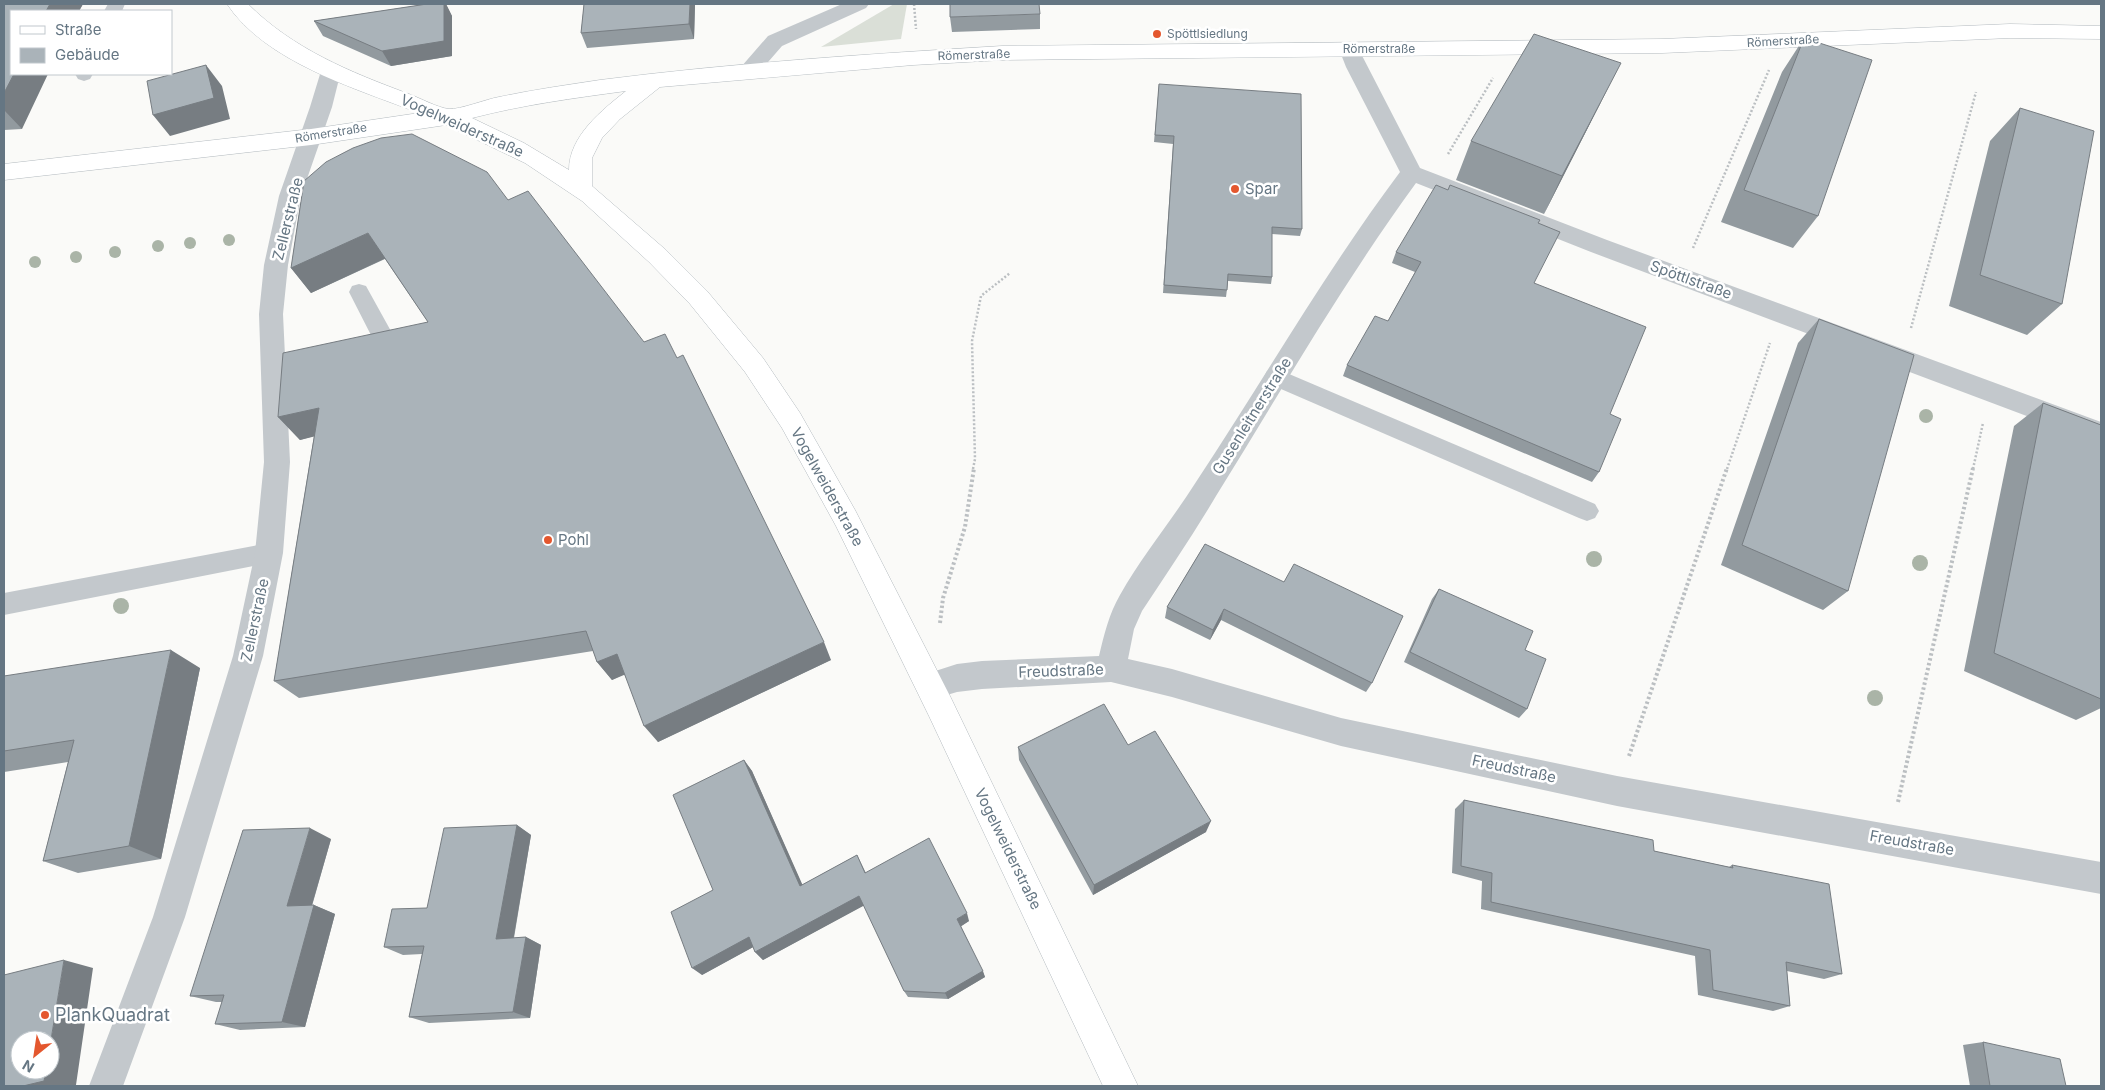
<svg xmlns="http://www.w3.org/2000/svg" width="2105" height="1090" font-family="Inter,sans-serif">
  <style>
    .green { fill: #dadfd7 }
    .lines { fill: none; stroke-linecap: round; stroke-linejoin: round }
    .secondary-casing { stroke: #b3babf; stroke-width: 1 }
    .path-far1 { stroke: #bbbfc2; stroke-width: 2.5; stroke-dasharray: 2 2; stroke-linecap: butt }
    .path { stroke: #bbbfc2; stroke-width: 4; stroke-dasharray: 2.5 2.5; stroke-linecap: butt }
    .service { fill: #c3c8cc; fill-rule: evenodd }
    .minor { fill: #c3c8cc; fill-rule: evenodd }
    .tertiary { fill: #c3c8cc; fill-rule: evenodd }
    .secondary { fill: #fff; fill-rule: evenodd }
    .tree { fill: #aab4a7 }
    .wall { fill: #929a9f }
    .shaded-wall { fill: #777d82 }
    .building { fill: #aab3b9; stroke: #777d82 }
    .poi-dot { fill: #e4572e; stroke: #fff; stroke-width: 2 }
    .labels { text-anchor: middle; stroke-width: 5; stroke-linejoin: round; paint-order: stroke }
    .far-poi-label { font-size: 12px; fill: #657683; stroke: #fff; text-anchor: start }
    .far-street-label { font-size: 12px; fill: #657683; stroke: #fff }
    .street-label { font-size: 15px; fill: #657683; stroke: #fff }
    .poi-label { font-size: 15px; fill: #657683; stroke: #fff; text-anchor: start }
    .near-poi-label { font-size: 18px; fill: #657683; stroke: #fff; text-anchor: start }
  </style>
  <rect width="100%" height="100%" fill="#fafaf8"/>
  <path class="green" d="M894,4H907L901,39L821,47Z"/>
  <g class="lines">
    <defs>
      <path id="secondary" d="M227,4H248C293,49 350,72 409,94C420,98 438,108 449,109C459,110 487,99 499,97C532,90 567,85 600,80C733,63 868,54 1002,46L1662,39L2010,24L2101,26V39L2010,38L1662,53L1002,60L913,65L660,87L620,119L602,138L592,158V186L666,250L707,291L763,358L800,413L855,510L950,696L1138,1086H1103L929,716L836,526L782,428L745,372L690,304L649,262L582,201L525,163L446,125L311,145L4,180V164L311,129L419,113C357,89 265,62 227,4ZM626,91C602,110 569,136 569,170L524,143L472,118C522,105 574,98 626,91Z"/>
    </defs>
    <use href="#secondary" class="secondary-casing"/>
    <path class="path-far1" d="M914,4L916,29
      M1448,154L1493,78
      M1693,248L1769,70
      M1911,328L1976,92
      M973,469L975,459L972,341L981,296L1010,273
      M1727,469L1770,343
      M1973,469L1983,423"/>
    <path class="path" d="M940,623L943,598L965,527L974,468
      M1629,756L1727,468
      M1898,802L1973,468"/>
    <path class="service" d="M108,4H125L122,11H104Z
      M75,74H93L90,79L84,81L78,79Z
      M359,284L366,286L397,342L400,348L397,354L375,359L367,357L364,351L367,345L375,343L349,292L352,286Z
      M1275,368L1595,504L1599,511L1595,518L1587,521L1579,518L1267,383L1264,377L1267,371Z
      M269,543L277,546L281,553L277,560L269,563L4,615V593Z"/>
    <path class="minor" d="M1349,42L1356,44L1420,168L1607,240L2101,422V444L1591,252L1416,183C1343,283 1281,391 1216,496C1193,535 1167,573 1142,611L1134,629L1128,659L1172,669L1341,718L1617,776L2101,862V894L1617,806L1341,746L1172,697L1111,682L982,689L957,692L930,700L920,696L915,686L920,676L957,664L982,661L1099,656C1104,635 1109,614 1120,595C1142,556 1172,520 1196,482C1264,379 1326,271 1400,172L1346,67L1339,49L1342,44Z
      M331,64L338,66L341,71L332,107L301,196L288,265L283,314L290,462L283,553L263,656L185,917L123,1086H89L153,917L233,656L255,553L264,462L259,314L264,265L279,196L310,107L321,71L324,66Z"/>
    <path class="tertiary" d="M842,4H869L866,8L782,46L755,77L748,79L741,77L738,72L741,67L768,36Z"/>
    <use href="#secondary" class="secondary"/>
  </g>
  <g class="tree">
    <circle cx="229" cy="240" r="6"/>
    <circle cx="190" cy="243" r="6"/>
    <circle cx="158" cy="246" r="6"/>
    <circle cx="115" cy="252" r="6"/>
    <circle cx="76" cy="257" r="6"/>
    <circle cx="35" cy="262" r="6"/>
    <circle cx="1926" cy="416" r="7"/>
    <circle cx="1594" cy="559" r="8"/>
    <circle cx="1920" cy="563" r="8"/>
    <circle cx="121" cy="606" r="8"/>
    <circle cx="1875" cy="698" r="8"/>
  </g>
  <path class="wall" d="M4,4H83L79,11H11L22,129L4,130Z
    M427,4H446L452,16V56L391,66L323,36L314,21Z
    M584,4H695L694,39L587,48L581,33Z
    M1040,14V29L952,32L950,17Z
    M1804,38L1818,216L1793,248L1721,222L1782,72Z
    M1159,84L1302,229L1300,236L1272,234V277L1271,284L1228,281L1226,297L1163,293L1173,144L1154,142Z
    M1601,102L1544,214L1456,180L1471,141Z
    M2020,108L2062,304L2027,335L1949,306L1990,141Z
    M304,181L831,660L658,742L624,674L612,680L597,662L593,651L299,698L274,681L314,436L300,440L278,417L428,322L385,259L311,293L291,268Z
    M1538,223L1534,283L1610,414L1599,472L1592,482L1343,376L1347,365L1388,321L1415,272L1392,263L1396,252Z
    M1819,319L1848,591L1823,610L1721,565L1798,343Z
    M2043,403L2101,425V708L2076,720L1964,671L2014,426Z
    M1205,544L1372,683L1366,692L1221,620L1210,640L1165,618L1167,607Z
    M1439,589L1527,709L1519,718L1404,662L1432,599Z
    M200,668L161,859L78,873L43,861L68,762L4,772V676Z
    M1128,745L1206,832L1093,895L1019,760L1018,747Z
    M744,760L752,771L802,885L857,855L866,873L969,921L961,926L985,977L948,999L908,997L904,991L864,905L763,960L755,952L753,947L702,975L713,890Z
    M1464,800L1654,851L1729,867L1732,865L1842,974L1824,979L1787,971L1790,1006L1773,1011L1698,995L1695,956L1481,909L1482,881L1452,873L1455,809Z
    M517,825L531,835L514,938L526,937L541,945L530,1018L429,1023L409,1017L422,954L403,955L384,947L427,908Z
    M331,839L312,906L314,905L335,914L305,1027L240,1030L215,1024L222,1002H216L190,996Z
    M1983,1042L2066,1086H1970L1963,1045Z"/>
  <path class="shaded-wall" d="M50,4H83L79,11H46Z
    M444,4H446L452,16V56L391,66L382,51Z
    M690,4H695V5L694,39L689,24Z
    M1621,63L1601,102L1544,214L1562,176Z
    M206,65L222,86L230,119L170,136L153,115Z
    M14,74H48L22,129L4,110V93Z
    M368,233L386,258L311,293L291,268Z
    M319,408L340,430L300,440L278,417Z
    M1224,609L1221,620L1210,640L1213,630Z
    M824,642L831,660L658,742L644,726Z
    M171,650L200,668L161,859L129,846Z
    M617,654L631,672L612,680L597,662Z
    M744,760L752,771L807,895L800,886Z
    M1211,821L1206,832L1093,895L1094,885Z
    M517,825L531,835L512,947L496,939Z
    M310,828L331,839L309,915L287,906Z
    M859,896L865,905L763,960L755,952Z
    M314,905L335,914L305,1027L282,1022Z
    M967,913L969,921L960,927L957,919Z
    M526,937L541,945L530,1018L513,1012Z
    M749,937L757,945L702,975L692,968Z
    M64,960L93,968L76,1085L69,1086H23L46,1070H50V1046Z
    M983,971L985,977L948,999L945,993Z"/>
  <path class="building" d="M4,4H50L46,11H11V74H14L4,93Z
    M427,4H444V41L382,51L314,21Z
    M584,4H690L689,24L581,33Z
    M950,4H1039L1040,14L950,17Z
    M1534,34L1621,63L1562,176L1471,141Z
    M1804,38L1872,60L1818,216L1744,190Z
    M206,65L214,98L153,115L147,81Z
    M1159,84L1301,94L1302,229L1272,227V277L1228,274L1227,290L1164,285L1174,136L1155,135Z
    M2020,108L2094,131L2062,304L1980,275Z
    M412,134L487,172L508,200L528,191L644,342L665,334L677,358L683,355L824,642L644,726L617,654L597,662L586,631L274,681L319,408L278,417L283,353L428,322L368,233L291,268L304,181L326,162L353,148L381,138Z
    M1436,185L1448,190L1450,185L1540,220L1538,223L1560,232L1534,283L1646,327L1610,414L1621,419L1599,472L1347,365L1375,316L1388,321L1421,262L1396,252Z
    M1819,319L1914,355L1848,591L1742,545Z
    M2043,403L2101,425V699L1994,653Z
    M1205,544L1284,582L1294,564L1403,616L1372,683L1224,609L1213,630L1167,607Z
    M1439,589L1533,631L1525,650L1546,659L1527,709L1410,652Z
    M171,650L129,846L43,861L74,740L4,751V676Z
    M1104,704L1128,745L1155,731L1211,821L1094,885L1018,747Z
    M744,760L800,886L857,855L865,873L929,838L967,913L957,919L983,971L945,993L904,991L859,896L755,952L749,937L692,968L671,912L713,890L673,795Z
    M1464,800L1653,840L1654,851L1733,868L1732,865L1829,884L1842,974L1786,962L1790,1006L1713,990L1710,950L1491,902L1492,873L1461,866Z
    M517,825L496,939L526,937L513,1012L409,1017L424,946L384,947L392,909L427,908L444,828Z
    M310,828L287,906L314,905L282,1022L215,1024L224,995L190,996L243,830Z
    M64,960L50,1046V1040H20V1070H46L44,1081L23,1086H4V975Z
    M1983,1042L2060,1059L2066,1086H1990Z"/>
  <g class="poi-dot">
    <circle cx="1157" cy="34" r="5"/>
    <circle cx="1235" cy="189" r="5"/>
    <circle cx="548" cy="540" r="5"/>
    <circle cx="45" cy="1015" r="5"/>
  </g>
  <g class="labels">
    <g class="far-poi-label">
      <text x="1167" y="38">Spöttlsiedlung</text>
    </g>
    <g class="far-street-label">
      <text transform="translate(1783 41) rotate(-3)" y="4">Römerstraße</text>
      <text x="1379" y="53">Römerstraße</text>
      <text transform="translate(974 55) rotate(-2)" y="4">Römerstraße</text>
      <text transform="translate(331 133) rotate(-9)" y="4">Römerstraße</text>
    </g>
    <g class="street-label">
      <text transform="translate(462 126) rotate(24)" y="5">Vogelweiderstraße</text>
      <text transform="translate(288 219) rotate(-76)" y="5">Zellerstraße</text>
      <text transform="translate(1691 280) rotate(20)" y="5">Spöttlstraße</text>
      <text transform="translate(1252 416) rotate(-58)" y="5">Gusenleitnerstraße</text>
      <text transform="translate(827 487) rotate(61)" y="5">Vogelweiderstraße</text>
      <text transform="translate(255 620) rotate(-78)" y="5">Zellerstraße</text>
      <text transform="translate(1061 671) rotate(-2)" y="5">Freudstraße</text>
      <text transform="translate(1514 769) rotate(12)" y="5">Freudstraße</text>
      <text transform="translate(1912 843) rotate(10)" y="5">Freudstraße</text>
      <text transform="translate(1008 849) rotate(64)" y="5">Vogelweiderstraße</text>
    </g>
    <g class="poi-label">
      <text x="1245" y="194">Spar</text>
      <text x="558" y="545">Pohl</text>
    </g>
    <g class="near-poi-label">
      <text x="55" y="1021">PlankQuadrat</text>
    </g>
  </g>
  <rect width="2105" height="1090" fill="none" stroke="#657683" stroke-width="10"/>
  <rect x="10" y="10" width="162" height="65" fill="#ffffff" stroke="#c1c8cd"/>
  <rect x="20" y="26" width="25" height="8" fill="#ffffff" stroke="#c1c8cd"/>
  <text x="55" y="35" font-size="15" fill="#657683">Straße</text>
  <rect x="20" y="48" width="25" height="15" fill="#aab3b9" stroke="#c1c8cd"/>
  <text x="55" y="60" font-size="15" fill="#657683">Gebäude</text>
  <g transform="translate(35 1055) rotate(210)"><circle r="24" fill="#ffffff" stroke="#c1c8cd"/>
  <path d="M0-4L9 19L0 12L-9 19Z" fill="#e4572e"/>
  <text y="-8" font-size="14" font-weight="bold" text-anchor="middle" fill="#657683">N</text>
  </g>
</svg>
